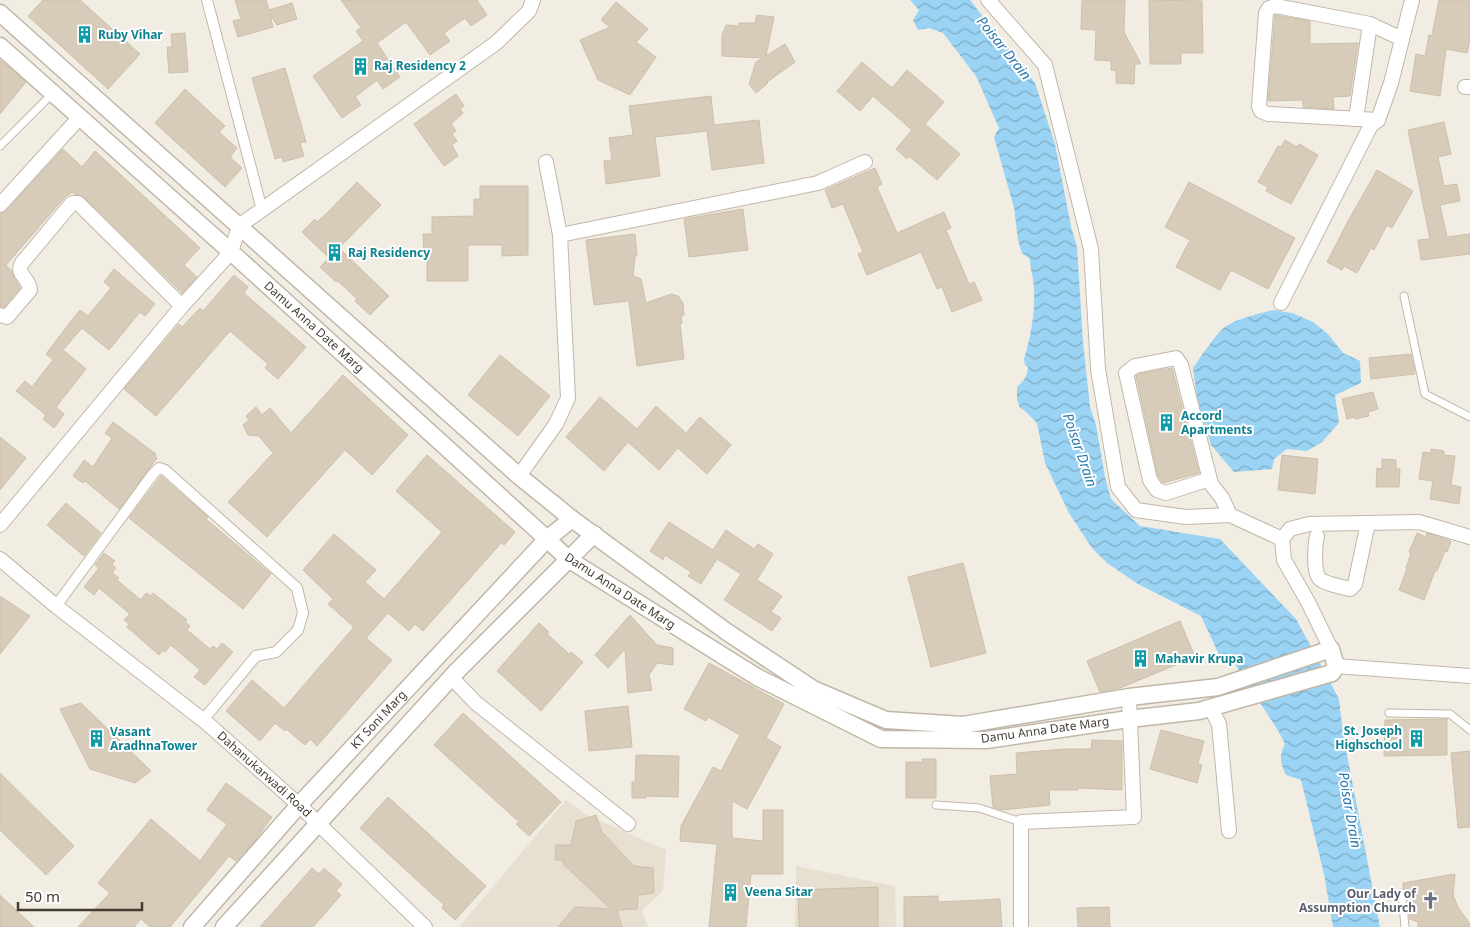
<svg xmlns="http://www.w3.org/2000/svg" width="1470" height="927" font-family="'Noto Sans',sans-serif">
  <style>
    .residential { fill: #e7dfd0 }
    .water { fill: url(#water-waves) }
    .building { fill: #d7cbba; stroke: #cfbfaa }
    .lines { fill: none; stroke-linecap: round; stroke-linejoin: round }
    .service-casing { stroke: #c1b7a8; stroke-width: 9 }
    .pedestrian-casing { stroke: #c1b7a8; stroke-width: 12 }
    .minor-casing { stroke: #c1b7a8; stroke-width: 16 }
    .tertiary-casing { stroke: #c1b7a8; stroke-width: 19 }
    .service { stroke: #fff; stroke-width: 7 }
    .pedestrian { stroke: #fff; stroke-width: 10 }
    .minor { stroke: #fff; stroke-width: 14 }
    .tertiary { stroke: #fff; stroke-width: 16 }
    .labels { text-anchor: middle; stroke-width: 4; stroke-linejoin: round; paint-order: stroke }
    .culture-label { font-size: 12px; font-weight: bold; fill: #0d838f; stroke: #fff; text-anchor: start }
    .street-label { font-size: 12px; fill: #443d33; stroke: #fff }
    .worship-label { font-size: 12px; font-weight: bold; fill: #5b616d; stroke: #fff; text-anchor: end }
    .water-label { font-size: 14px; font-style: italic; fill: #267aad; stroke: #fff }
  </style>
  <defs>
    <pattern id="water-waves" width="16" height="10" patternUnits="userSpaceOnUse" patternTransform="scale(1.25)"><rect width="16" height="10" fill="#9ad3f3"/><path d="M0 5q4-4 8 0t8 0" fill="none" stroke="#7facc5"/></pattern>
  </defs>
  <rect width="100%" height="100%" fill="#f2ede3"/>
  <path class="residential" d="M566,800L585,814L666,850L663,891L642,910L648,927H459Z
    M796,866L895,886L896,927H795Z"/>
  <path class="water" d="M910,0H970L1035,83L1055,144L1071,226L1077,247L1083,342L1090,407L1096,425L1105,477L1111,499L1140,526L1220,539L1296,619L1339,699L1343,734L1380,927H1333L1324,874L1301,780L1286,775C1280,763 1279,756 1285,744L1279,732L1233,661H1222L1201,616L1138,584L1107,563L1092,548L1069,513L1045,463L1037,423L1024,410L1020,408L1017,399V387C1024,381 1027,377 1028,367L1025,365L1024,359C1031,337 1035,313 1034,290C1034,279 1030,270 1030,259L1022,253L1018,240L1014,208L994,137L999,128L976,76L943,33L929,28L918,30L913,20L919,10Z
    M1273,310L1292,313L1313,322L1328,334L1343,353L1360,361L1361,383L1335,395L1339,423L1322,442L1307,451L1287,449L1274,459L1272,469L1234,472L1211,445L1197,398L1193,368C1201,357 1217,331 1228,325C1242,317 1258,314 1273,310Z"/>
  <path class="building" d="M43,0H80L140,54L108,89L28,16Z
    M235,0H266L269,10L292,3L297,19L277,25L270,15L273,27L238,37L233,21L241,19Z
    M341,0H477L487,15L471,26L465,18L444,33L450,41L430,55L406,22L377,43L400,77L383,89L377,80L355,97L361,105L342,118L313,76L363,41L356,31L361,28Z
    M1082,0H1125L1124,32L1141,64H1135L1134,84L1116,83V71L1111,70V61L1095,60L1096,30L1081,29Z
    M1149,0L1202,1L1203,53H1181V64H1150Z
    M1439,0H1470V39L1467,53L1446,49L1440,96L1410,91L1416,54L1425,56L1429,35L1432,36L1433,30Z
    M616,2L648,29L636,42L656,57L630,95L598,80L580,40L610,27L601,20Z
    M757,15L774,17L766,56L785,44L795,62L767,82L768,83L756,93L749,84L756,62L763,58L722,56V35L726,25L738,26L739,23H755Z
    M1275,15L1310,21V44L1358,43L1350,96L1333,97L1334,109L1303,107V100L1268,101Z
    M185,33L188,72L169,73L167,47H172L171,34Z
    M0,60L26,82L0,114Z
    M862,62L892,88L907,70L944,102L925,124L960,154L937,180L909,156L907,159L896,149L912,130L873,96L860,111L837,91Z
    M285,68L306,142L300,143L304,156L283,162L282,157L275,159L252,78Z
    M185,89L225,126L219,132L237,148L230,157L242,168L225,187L155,123Z
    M456,94L464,106L460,109L463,113L451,124L456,131L452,134L457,141L452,145L458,156L444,166L414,124Z
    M711,96L714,125L759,120L764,163L712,170L707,131L655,137L660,176L606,184L604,161L612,160L609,138L633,135L629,106Z
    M1444,122L1451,154L1438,157L1444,186L1457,184L1460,201L1440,205L1447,237L1470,234V254L1421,260L1418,240L1430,239L1408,130Z
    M1285,140L1297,147L1299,144L1318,155L1291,204L1266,191L1268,187L1258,182L1278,146L1281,147Z
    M63,149L82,167L95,151L200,248L184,265L197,277L182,293L84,197L75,194L72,192L65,197L6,265L12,271L14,278L20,288L4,307L0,306V214L6,211Z
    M875,168L882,184L877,187L897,233L944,212L951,228L946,230L969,284L974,282L982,300L952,312L942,287L937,289L921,252L867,275L858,254L863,252L843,204L832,208L825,190Z
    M1377,170L1413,191L1392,228L1387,225L1374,250L1371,248L1357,273L1344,266L1342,270L1327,262L1348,221Z
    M357,182L381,205L339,248L389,296L370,315L355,301L357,299L338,281L336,282L320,267L329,258L302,232L315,219L317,222L328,212Z
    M1189,182L1295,238L1268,289L1231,270L1220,290L1176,267L1190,240L1165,227Z
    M480,186H528V255L502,256V245H468V281H427V259L424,260L423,234H432V217L474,216V199H480Z
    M743,209L748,250L689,257L684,219Z
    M635,234L637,256H635L633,276L641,279L646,303L671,294L678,296L683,303L684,315H681L682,323H680L684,359L637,366L629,301L594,305L586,240Z
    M114,269L155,304L145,316L140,312L109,350L82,328L63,350L86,369L56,407L64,414L54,428L43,419L46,415L16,391L25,381L32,387L53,360L46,354L68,325L80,310L88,316L111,288L104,282Z
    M234,275L248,287L244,293L306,347L278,379L265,368L268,364L230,331L156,416L124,389L179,324L182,327L200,308L203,311Z
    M1411,354L1415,374L1371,379L1369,358Z
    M500,355L550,396L518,436L468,395Z
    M1172,368L1199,473L1163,483L1158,476L1136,376L1139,374Z
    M343,375L408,435L372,475L345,450L267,537L228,502L273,453L259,436L248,435L243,425L249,420L246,416L256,407L262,415L270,408L291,433Z
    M1373,392L1378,409L1368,412L1369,416L1355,419L1354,417L1347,419L1342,399Z
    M600,397L637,429L656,406L686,433L700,417L731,445L707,474L678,448L659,470L628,442L604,471L566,437Z
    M113,422L156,454L155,456L157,458L119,509L85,481L83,483L73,476L84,460L93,467L112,438L105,433Z
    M0,437L26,458L0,490Z
    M1431,449L1444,451V455L1455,456L1451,485L1461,487L1459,504L1430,499L1433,481L1419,479L1423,452L1431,453Z
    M427,455L515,532L504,545L501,543L423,631L415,624L409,631L388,613L366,638L392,660L317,746L310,739L305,745L286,729L285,731L275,723L260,741L226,711L252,680L284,708L354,627L328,604L333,599L303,570L334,534L376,570L365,582L384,599L442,532L396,491Z
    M1282,455L1318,459L1315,494L1278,490Z
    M1382,459L1396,460V468L1400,469L1399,487H1376L1377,468L1382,469Z
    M161,476L208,517L206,519L271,574L243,609L129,518Z
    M66,503L101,533L84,556L47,525Z
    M669,522L713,550L726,530L754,549L758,544L773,554L757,580L782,596L771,612L781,618L772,631L724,600L741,574L717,559L701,584L688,576L691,572L665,555L663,560L650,551Z
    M1417,533L1426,537L1427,533L1451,541L1447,552L1445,551L1437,571H1435L1424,600L1399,590L1407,569L1406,568L1411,553L1409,552Z
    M104,553L115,561L112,564L116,568L112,573L119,578L117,580L141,600L146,593L151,596L153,593L187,620L185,622L190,626L187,630L210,649L213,646L217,649L222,643L233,652L205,685L194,677L200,670L171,645L165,652L163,650L159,655L127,627L129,624L124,620L130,614L99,588L94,595L84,587L99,568L95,565Z
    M963,563L986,653L931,667L908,577Z
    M0,596L30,616L0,654Z
    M630,615L657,645L673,648V665L657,663L649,675L652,690L628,693L625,649L608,668L595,655Z
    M1180,621L1195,657L1120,688L1100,692L1087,661Z
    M539,623L549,632L547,634L569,654L571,652L583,662L541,711L497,671Z
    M709,663L784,704L766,738L781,747L747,809L732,801V838L763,841V810H783V874H751L746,927H709L717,844L680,841L681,826L713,767L721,771L740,735L708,717L706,721L684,709Z
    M81,703L151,771L135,783L90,769L60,709Z
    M628,706L632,747L589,751L585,711Z
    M463,713L561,802L529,836L516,824L519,822L434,745Z
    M1447,719V755L1384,756L1385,720Z
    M1161,730L1204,741L1198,764L1202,765L1197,783L1150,769Z
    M1092,740L1122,741V790L1078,788V790H1049L1050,805L1002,810L993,807L990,776L1017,774L1016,753L1064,749H1091Z
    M1470,751V827L1458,828L1451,753Z
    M636,755L679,756L678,797L646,796V798H632V782H635Z
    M922,759H936V798H906V762H923Z
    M0,773L74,846L46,875L0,830Z
    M226,783L272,817L256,839L236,861L229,856L170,927H150L141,919L134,927H78L110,893L98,883L151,819L200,861L227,824L207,810Z
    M388,797L486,886L455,920L442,908L444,905L360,828Z
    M596,815L602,832L634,866L653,868L654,893L638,895L637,909L617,910L622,927H558L575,907L611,909L563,864V860H555L556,845H571L576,821Z
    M312,868L319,874L324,868L342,884L336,891L341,895L313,927H260Z
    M1455,874L1453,895L1458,907L1470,924V927H1418V922L1410,919L1407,893L1403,888V883Z
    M878,887V927H799L798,890Z
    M0,895L34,927H0Z
    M938,896V902L1000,899L1002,927H904V897Z
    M1109,907L1110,927H1078L1077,908Z"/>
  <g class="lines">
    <defs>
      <path id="service" d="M0,146L53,93
        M1404,296L1425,394L1470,417
        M1389,713L1450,714L1470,730
        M936,805L979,808L1021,822
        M1402,893L1405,927"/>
      <path id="pedestrian" d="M207,0L262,210
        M56,606L153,474L159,468L165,470L297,588L303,613L298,630L276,652L256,656L203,720"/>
      <g id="minor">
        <path d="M988,0L1045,65L1091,249L1098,369L1118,487L1136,510L1186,517L1230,515L1282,539"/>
        <path d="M1465,87H1470"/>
        <path d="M1356,119L1370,24"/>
        <path d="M1378,120L1268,114L1261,111L1259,106L1266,13L1269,8L1276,6L1370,24L1402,39"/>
        <path d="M0,205L80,117"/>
        <path d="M560,235L818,183L865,162"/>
        <path d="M1281,303L1371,125L1378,120L1391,83L1412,0"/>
        <path d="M0,315L7,317L30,290C30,279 15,274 22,263L72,203H78L182,306"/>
        <path d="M519,476L556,424L568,398L560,235L546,162"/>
        <path d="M1210,479L1166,493L1157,490L1150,480L1126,373L1135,366L1176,358L1181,365L1211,484L1222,498L1230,515"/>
        <path d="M0,525L182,306L231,252L239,226L496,43L529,11L533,0"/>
        <path d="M1317,536C1315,545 1313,574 1320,579C1325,584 1343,587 1350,589L1355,584L1368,523"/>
        <path id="s1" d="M0,559L56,606L208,724L299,805L425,927"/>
        <path d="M1331,649L1308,602L1284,560L1282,539L1290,529L1309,524L1419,522L1470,537"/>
        <path d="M1336,666L1470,676"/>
        <path d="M451,677L476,703L628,824"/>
        <path d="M1210,707L1219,724L1229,831"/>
        <path d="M1021,927V822L1134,817L1129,697"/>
      </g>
      <g id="tertiary">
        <path d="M0,13L519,476L572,519L727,632L813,689L886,720L963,725L1129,697L1218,687L1331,649L1336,666L1332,673L1199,711L1129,719L986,740L881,739L757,677L568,559L547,539L231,252L0,46"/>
        <path id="s2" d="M192,927L299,805L547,539L572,519"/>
        <path d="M224,927L456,672L594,534"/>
      </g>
    </defs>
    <use href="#service" class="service-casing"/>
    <use href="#pedestrian" class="pedestrian-casing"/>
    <use href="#minor" class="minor-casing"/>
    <use href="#tertiary" class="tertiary-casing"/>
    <use href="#service" class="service"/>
    <use href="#pedestrian" class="pedestrian"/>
    <use href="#minor" class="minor"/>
    <use href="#tertiary" class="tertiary"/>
  </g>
  <defs>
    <symbol id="building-bare" viewBox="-9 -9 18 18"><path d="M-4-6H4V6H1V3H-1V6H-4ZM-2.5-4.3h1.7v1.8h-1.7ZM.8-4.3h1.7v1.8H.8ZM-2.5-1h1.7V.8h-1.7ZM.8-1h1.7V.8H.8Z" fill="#0f9aa8" stroke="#fff" stroke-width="2.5" paint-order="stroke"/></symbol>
    <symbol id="church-bare" viewBox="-9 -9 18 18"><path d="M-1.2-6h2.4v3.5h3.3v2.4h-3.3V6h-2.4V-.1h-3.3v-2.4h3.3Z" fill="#6b7280" stroke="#fff" stroke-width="2.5" paint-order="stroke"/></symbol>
  </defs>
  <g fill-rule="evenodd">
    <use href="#building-bare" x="72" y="22" width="25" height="25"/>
    <use href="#building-bare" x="348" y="54" width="25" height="25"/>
    <use href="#building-bare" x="322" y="240" width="25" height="25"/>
    <use href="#building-bare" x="1154" y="410" width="25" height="25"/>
    <use href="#building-bare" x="1128" y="646" width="25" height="25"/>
    <use href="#building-bare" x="1404" y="726" width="25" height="25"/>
    <use href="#building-bare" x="84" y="726" width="25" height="25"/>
    <use href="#building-bare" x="718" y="880" width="25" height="25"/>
    <use href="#church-bare" x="1418" y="888" width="25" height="25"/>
  </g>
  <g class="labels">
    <g class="culture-label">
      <text x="98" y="39">Ruby Vihar</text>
      <text x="374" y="70">Raj Residency 2</text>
      <text x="348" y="257">Raj Residency</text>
      <text x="1181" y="420">Accord<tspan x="1181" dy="14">Apartments</tspan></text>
      <text x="1155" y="663">Mahavir Krupa</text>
      <text x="1402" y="735" text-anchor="end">St. Joseph<tspan x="1402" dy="14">Highschool</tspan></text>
      <text x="110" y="736">Vasant<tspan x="110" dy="14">AradhnaTower</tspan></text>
      <text x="745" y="896">Veena Sitar</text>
    </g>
    <g class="street-label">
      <text transform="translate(314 327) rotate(42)" y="4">Damu Anna Date Marg</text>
      <text transform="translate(620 591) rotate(33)" y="4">Damu Anna Date Marg</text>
      <text dy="4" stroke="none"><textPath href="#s2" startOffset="279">KT Soni Marg</textPath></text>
      <text transform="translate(1045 730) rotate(-8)" y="4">Damu Anna Date Marg</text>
      <text dy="4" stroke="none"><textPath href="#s1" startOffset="341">Dahanukarwadi Road</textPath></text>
    </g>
    <g class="worship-label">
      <text x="1416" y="898">Our Lady of<tspan x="1416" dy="14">Assumption Church</tspan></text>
    </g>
    <g class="water-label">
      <text transform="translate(1004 48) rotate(51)" y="5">Poisar Drain</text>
      <text transform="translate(1080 450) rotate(71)" y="5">Poisar Drain</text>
      <text transform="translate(1350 810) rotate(80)" y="5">Poisar Drain</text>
    </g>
  </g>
  <path d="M18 902v8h124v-8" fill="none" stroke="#443d33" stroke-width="2.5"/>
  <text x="25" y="902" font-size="15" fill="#443d33" stroke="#ffffff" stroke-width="4" paint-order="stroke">50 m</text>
</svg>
